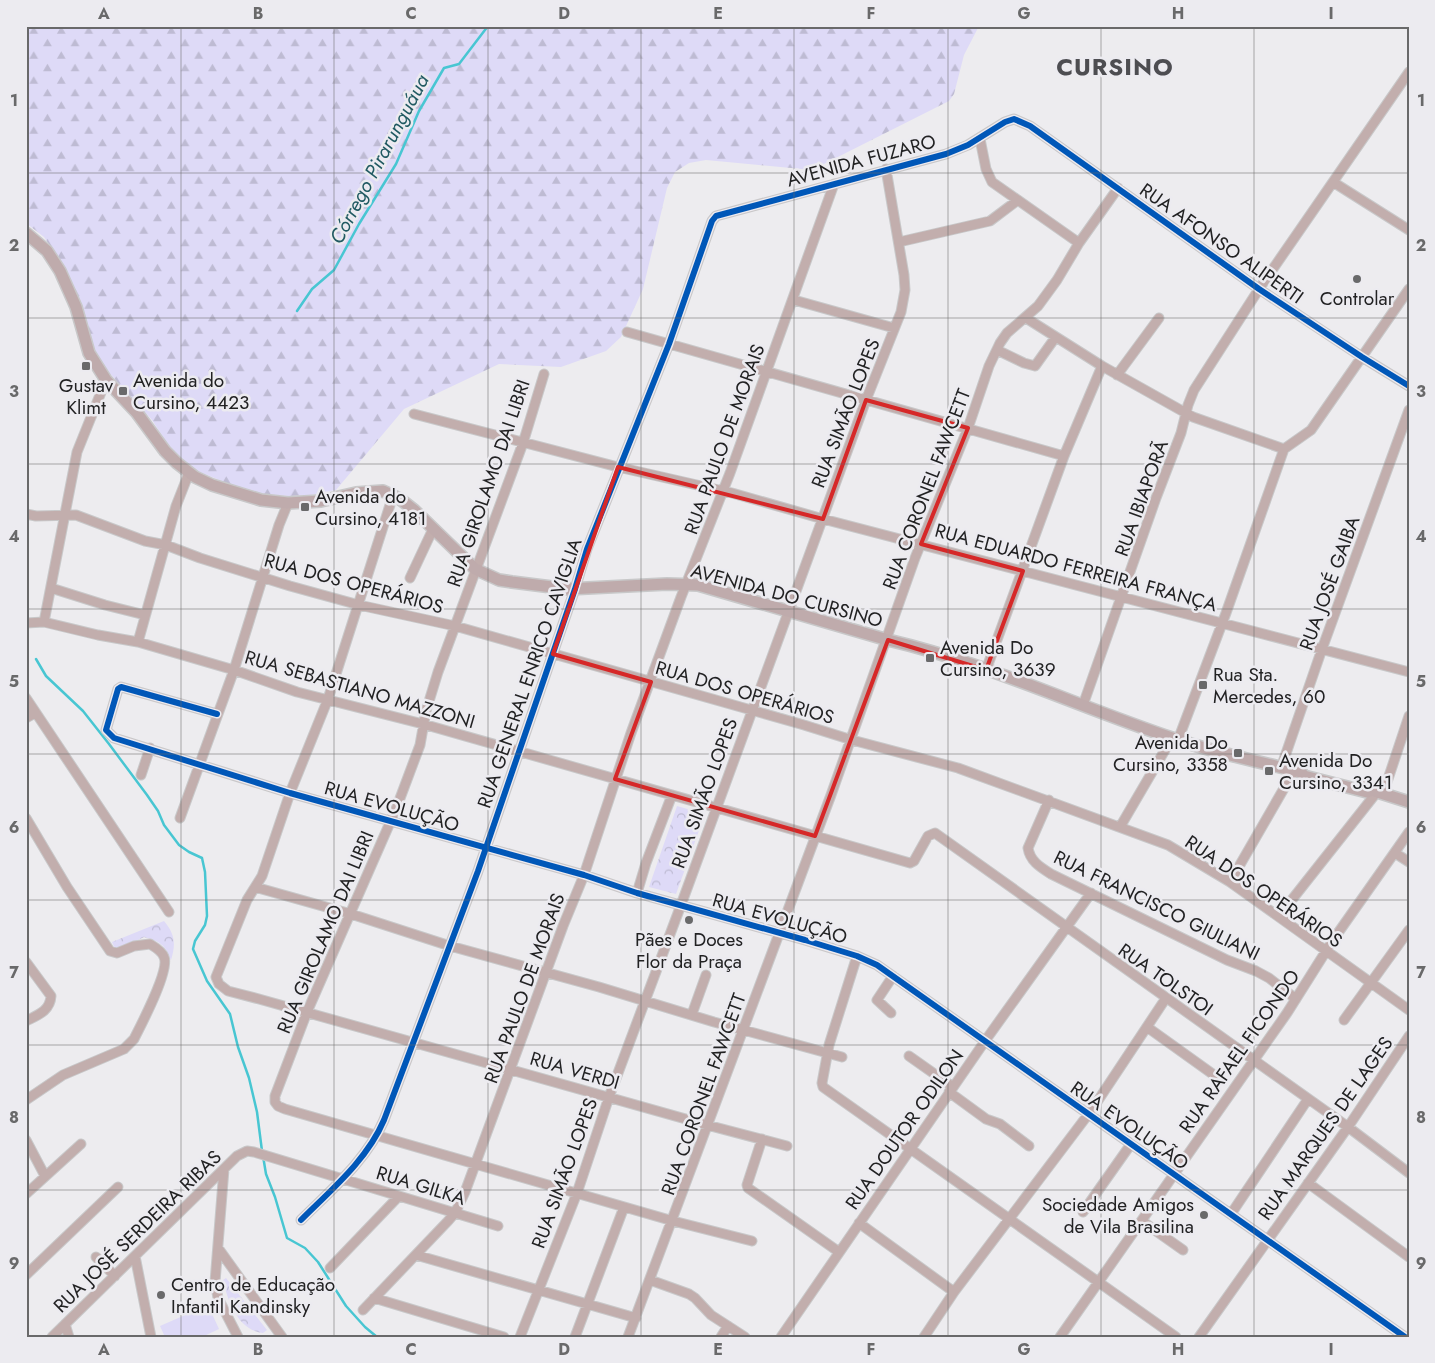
<svg xmlns="http://www.w3.org/2000/svg" width="1435" height="1363" font-family="Jost,sans-serif">
  <style>
    .grass { fill: #dedaf7 }
    .forest { fill: url(#forest-firs) }
    .park { fill: url(#park-crowns) }
    .lines { fill: none; stroke-linecap: round; stroke-linejoin: round }
    .stream { stroke: #48c6d2; stroke-width: 2.5 }
    .street-casing { stroke: #c8c8c9; stroke-width: 11 }
    .secondary-casing { stroke: #c8c8c9; stroke-width: 14 }
    .street { stroke: #c2aead; stroke-width: 9 }
    .secondary { stroke: #bfabac; stroke-width: 11 }
    .cycleway-casing { stroke: #ecebf0; stroke-width: 9 }
    .cycleway { stroke: #0057b8; stroke-width: 6 }
    .marked { fill: none; stroke: #d62828; stroke-width: 4; stroke-linejoin: round }
    .grid { fill: none; stroke: #69696a; stroke-width: 1; stroke-opacity: 0.55 }
    .poi-dot { fill: #69696a; stroke: #ecebf0; stroke-width: 2 }
    .labels { text-anchor: middle; stroke-width: 5; stroke-linejoin: round; paint-order: stroke }
    .street-label { font-size: 19px; fill: #222223; stroke: #ecebf0 }
    .poi-label { font-size: 19px; fill: #222223; stroke: #ecebf0; text-anchor: start }
    .water-label { font-size: 20px; font-style: italic; fill: #215a62; stroke: #ecebf0 }
    .district-label { font-size: 24px; font-weight: bold; letter-spacing: 1px; fill: #4d4d51; stroke: #ecebf0 }
    .neatline { fill: none; stroke: #69696a; stroke-width: 2 }
    .grid-label { font-size: 16px; text-anchor: middle; font-weight: bold; fill: #69696a }
  </style>
  <defs>
    <pattern id="forest-firs" width="22" height="20" patternUnits="userSpaceOnUse" patternTransform="scale(1.25)"><rect width="22" height="20" fill="#dedaf7"/><path d="M5 1l3.5 6h-7zM16 11l3.5 6h-7z" fill="#bebbd3"/></pattern>
    <pattern id="park-crowns" width="20" height="18" patternUnits="userSpaceOnUse" patternTransform="scale(1.25)"><rect width="20" height="18" fill="#dedaf7"/><path d="M2 6a3 3 0 1 1 6 0M12 15a3 3 0 1 1 6 0" fill="none" stroke="#bebbd3"/></pattern>
  </defs>
  <rect width="100%" height="100%" fill="#edecef"/>
  <path class="grass" d="M208,1305L219,1329L202,1337H165L160,1326Z"/>
  <path class="forest" d="M26,26H979L964,55L954,94L949,101L812,170L706,160L689,163L675,172L667,188L643,289L621,337L606,351L561,367L499,364L404,409L336,490L311,495L288,496L263,494L231,485L195,470L175,456L152,420L102,365L94,353L74,288L67,271L44,237L26,223Z"/>
  <path class="park" d="M677,806L705,814L676,894L649,887Z
    M164,921C175,934 176,944 171,960C164,944 161,942 144,937L116,951L112,942Z
    M226,1278L267,1330L263,1333C238,1330 228,1302 223,1280Z"/>
  <g class="lines">
    <path class="stream" d="M297,311L312,289L334,270L359,224L396,164L419,111L444,68L459,64L488,26
      M36,659L46,676L83,711L109,744L147,795L158,811L164,825L179,845L189,852L202,858L205,872L207,916L205,925L195,941L193,949L207,981L230,1014L238,1047L249,1078L257,1112L262,1151
      M263,1156L266,1174L275,1197L287,1238L305,1248L318,1262L346,1306L365,1327L377,1337"/>
    <defs>
      <path id="street" d="M980,139L986,169L992,182L1079,243
        M1333,182L1409,230
        M899,242L990,221L1018,200
        M794,300L894,328
        M1026,318L1102,366L1193,417L1284,449
        M627,332L1064,456
        M997,350L1024,363L1035,366L1055,338
        M544,374L523,443L438,672L426,711L420,745L396,809L307,1012L275,1096V1102L278,1106L285,1109L673,1221L752,1241
        M1117,375L1159,318
        M414,414L618,467L732,493L823,519L1409,672
        M1284,449L1311,430L1409,289
        M390,505L328,699L290,793L262,876L247,900L216,977L219,984L228,991L259,999L707,1125L787,1146
        M26,514L36,516L76,515L145,541L166,545L200,558L290,586L359,605L455,626L804,725L852,740L958,768L1168,845L1230,882L1409,1010
        M410,578L433,529
        M51,588L105,605L145,615
        M44,622L77,452L106,380
        M26,623L44,622L98,635L138,642L234,670L297,692L423,724L910,863L914,861L928,836L935,833L1348,1127L1409,1173
        M138,642L176,506L189,473
        M986,670L1064,456L1102,366
        M26,698L169,912
        M1083,705L1156,498L1181,433L1188,405L1194,390L1259,289L1409,72
        M217,714L121,687L118,689L106,730L114,738L290,793L584,875L637,893L805,940L857,956L877,965L1405,1337
        M26,718L35,713
        M1178,740L1226,613L1284,449
        M1281,768L1322,649L1409,410
        M141,775L150,748
        M1383,794L1409,716
        M1049,800L1028,848C1030,861 1040,867 1051,874L1227,960L1256,971L1269,978L1296,999
        M26,818L67,887L110,951L117,953L134,946L150,944C155,947 162,951 164,957C170,970 141,1025 134,1039L124,1049L63,1075L26,1100
        M180,818L234,670L279,525L288,503
        M1120,827L1172,738
        M1395,853L1409,862
        M1230,882L1294,771
        M255,887L351,914L450,946L599,987L714,1022L842,1057
        M637,893L646,863L672,795
        M1279,916L1377,792
        M857,956L829,1045L822,1083L823,1087L1176,1337
        M26,962L51,996C50,1011 38,1015 26,1021
        M891,1013L877,1000L893,976
        M692,1014L706,975
        M1344,1020L1409,930
        M1147,1027L1214,1075
        M909,1056L953,1087
        M949,1092L986,1119L1000,1124L1029,1146
        M762,1139L747,1185L748,1188L839,1252
        M26,1140L45,1176
        M224,1169L215,1282L218,1298L238,1337
        M1308,1183L1409,1257
        M26,1194L81,1144
        M1083,1212L1131,1144
        M1231,1214L1308,1099
        M301,1220C331,1190 367,1160 384,1120L478,871L575,589L587,549L669,344L712,221L716,216L946,154L968,145L1005,122L1014,119L1030,126L1259,289L1362,357L1409,386
        M1142,1221L1183,1250
        M859,1223L954,1292
        M218,1248L282,1337
        M416,1255L636,1318
        M135,1256L151,1337
        M96,1257L115,1276
        M330,1268L399,1196
        M26,1275L118,1187
        M650,1280L689,1294L695,1298L711,1315L745,1337
        M374,1298L504,1337
        M363,1310L448,1221L455,1213L465,1192L563,926L584,875L631,733L681,597L730,473L834,184
        M65,1324L69,1337
        M52,1337L237,1156L247,1151L254,1152L498,1226
        M520,1337L577,1193L609,1097L681,905L866,400L901,312L905,290L904,275L886,169
        M575,1337L624,1207
        M628,1337L831,795L915,558L968,428L989,366L1000,343L1007,333L1038,306L1057,280L1079,243L1118,188
        M721,1337L728,1326
        M781,1337L985,1041L1091,893
        M924,1337L954,1292L1093,1108L1166,998
        M1060,1337L1287,1013L1333,940L1409,832
        M1199,1337L1348,1127L1409,1036"/>
      <path id="secondary" d="M26,233L47,251L60,271L76,307L89,353L106,380L137,413L165,451L177,463L195,477L212,485L261,500L288,503L321,501L356,493L383,491L400,499L414,510L475,569L499,580L512,582L568,589L667,584L698,585L888,640C987,663 1079,707 1175,739C1216,753 1259,762 1301,772L1304,776L1367,792L1371,790
        M1365,786L1371,790L1409,802"/>
    </defs>
    <use href="#street" class="street-casing"/>
    <use href="#secondary" class="secondary-casing"/>
    <use href="#street" class="street"/>
    <use href="#secondary" class="secondary"/>
    <defs>
      <path id="cycleway" d="M217,714L121,687L118,689L106,730L114,738L290,793L584,875L637,893L805,940L857,956L877,965L1405,1337
        M301,1220C331,1190 367,1160 384,1120L478,871L575,589L587,549L669,344L712,221L716,216L946,154L968,145L1005,122L1014,119L1030,126L1259,289L1362,357L1409,386"/>
    </defs>
    <use href="#cycleway" class="cycleway-casing"/>
    <use href="#cycleway" class="cycleway"/>
  </g>
  <path class="marked" d="M866,400L968,428L921,544L1023,571L986,670L888,640L815,836L615,779L651,682L553,654L618,467L823,519Z"/>
  <path class="grid" d="M181,26V1337M334,26V1337M488,26V1337M641,26V1337M794,26V1337M948,26V1337M1101,26V1337M1254,26V1337M26,173H1409M26,318H1409M26,464H1409M26,609H1409M26,754H1409M26,900H1409M26,1045H1409M26,1190H1409"/>
  <g class="poi-dot">
    <circle cx="1357" cy="279" r="5"/>
    <rect x="81" y="361" width="10" height="10" rx="2.5"/>
    <rect x="118" y="386" width="10" height="10" rx="2.5"/>
    <rect x="300" y="502" width="10" height="10" rx="2.5"/>
    <rect x="925" y="653" width="10" height="10" rx="2.5"/>
    <rect x="1198" y="680" width="10" height="10" rx="2.5"/>
    <rect x="1233" y="748" width="10" height="10" rx="2.5"/>
    <rect x="1264" y="766" width="10" height="10" rx="2.5"/>
    <circle cx="689" cy="920" r="5"/>
    <circle cx="1204" cy="1215" r="5"/>
    <circle cx="161" cy="1295" r="5"/>
  </g>
  <g class="labels">
    <g class="street-label">
      <text transform="translate(861 160) rotate(-15)" y="7">AVENIDA FUZARO</text>
      <text transform="translate(1222 243) rotate(35)" y="7">RUA AFONSO ALIPERTI</text>
      <text transform="translate(845 413) rotate(-69)" y="7">RUA SIMÃO LOPES</text>
      <text transform="translate(724 439) rotate(-70)" y="7">RUA PAULO DE MORAIS</text>
      <text transform="translate(488 483) rotate(-71)" y="7">RUA GIROLAMO DAI LIBRI</text>
      <text transform="translate(926 489) rotate(-69)" y="7">RUA CORONEL FAWCETT</text>
      <text transform="translate(1141 498) rotate(-70)" y="7">RUA IBIAPORÃ</text>
      <text transform="translate(1076 567) rotate(15)" y="7">RUA EDUARDO FERREIRA FRANÇA</text>
      <text transform="translate(354 583) rotate(15)" y="7">RUA DOS OPERÁRIOS</text>
      <text transform="translate(1329 583) rotate(-70)" y="7">RUA JOSÉ GAIBA</text>
      <text transform="translate(787 595) rotate(15)" y="7">AVENIDA DO CURSINO</text>
      <text transform="translate(529 673) rotate(-71)" y="7">RUA GENERAL ENRICO CAVIGLIA</text>
      <text transform="translate(360 689) rotate(16)" y="7">RUA SEBASTIANO MAZZONI</text>
      <text transform="translate(745 692) rotate(16)" y="7">RUA DOS OPERÁRIOS</text>
      <text transform="translate(704 793) rotate(-70)" y="7">RUA SIMÃO LOPES</text>
      <text transform="translate(392 806) rotate(16)" y="7">RUA EVOLUÇÃO</text>
      <text transform="translate(1264 891) rotate(34)" y="7">RUA DOS OPERÁRIOS</text>
      <text transform="translate(1157 905) rotate(26)" y="7">RUA FRANCISCO GIULIANI</text>
      <text transform="translate(780 918) rotate(16)" y="7">RUA EVOLUÇÃO</text>
      <text transform="translate(325 932) rotate(-67)" y="7">RUA GIROLAMO DAI LIBRI</text>
      <text transform="translate(1166 979) rotate(35)" y="7">RUA TOLSTOI</text>
      <text transform="translate(524 988) rotate(-70)" y="7">RUA PAULO DE MORAIS</text>
      <text transform="translate(1239 1051) rotate(-55)" y="7">RUA RAFAEL FICONDO</text>
      <text transform="translate(575 1070) rotate(16)" y="7">RUA VERDI</text>
      <text transform="translate(703 1094) rotate(-70)" y="7">RUA CORONEL FAWCETT</text>
      <text transform="translate(1130 1125) rotate(35)" y="7">RUA EVOLUÇÃO</text>
      <text transform="translate(1325 1128) rotate(-55)" y="7">RUA MARQUES DE LAGES</text>
      <text transform="translate(904 1129) rotate(-55)" y="7">RUA DOUTOR ODILON</text>
      <text transform="translate(564 1173) rotate(-70)" y="7">RUA SIMÃO LOPES</text>
      <text transform="translate(421 1185) rotate(17)" y="7">RUA GILKA</text>
      <text transform="translate(137 1231) rotate(-44)" y="7">RUA JOSÉ SERDEIRA RIBAS</text>
    </g>
    <g class="poi-label">
      <text x="1357" y="305" text-anchor="middle">Controlar</text>
      <text x="133" y="387">Avenida do<tspan x="133" dy="22">Cursino, 4423</tspan></text>
      <text x="86" y="392" text-anchor="middle">Gustav<tspan x="86" dy="22">Klimt</tspan></text>
      <text x="315" y="503">Avenida do<tspan x="315" dy="22">Cursino, 4181</tspan></text>
      <text x="940" y="654">Avenida Do<tspan x="940" dy="22">Cursino, 3639</tspan></text>
      <text x="1213" y="681">Rua Sta.<tspan x="1213" dy="22">Mercedes, 60</tspan></text>
      <text x="1228" y="749" text-anchor="end">Avenida Do<tspan x="1228" dy="22">Cursino, 3358</tspan></text>
      <text x="1279" y="767">Avenida Do<tspan x="1279" dy="22">Cursino, 3341</tspan></text>
      <text x="689" y="946" text-anchor="middle">Pães e Doces<tspan x="689" dy="22">Flor da Praça</tspan></text>
      <text x="1194" y="1211" text-anchor="end">Sociedade Amigos<tspan x="1194" dy="22">de Vila Brasilina</tspan></text>
      <text x="171" y="1291">Centro de Educação<tspan x="171" dy="22">Infantil Kandinsky</tspan></text>
    </g>
    <g class="water-label">
      <text transform="translate(379 159) rotate(-62)" y="7">Córrego Pirarunguáua</text>
    </g>
    <g class="district-label">
      <text x="1115" y="75">CURSINO</text>
    </g>
  </g>
  <rect width="1435" height="1363" fill="none" stroke="#ecebf0" stroke-width="55"/>
  <rect x="28" y="28" width="1380" height="1308" class="neatline"/>
  <g class="grid-label">
    <text x="104" y="19">A</text>
    <text x="258" y="19">B</text>
    <text x="411" y="19">C</text>
    <text x="564" y="19">D</text>
    <text x="718" y="19">E</text>
    <text x="871" y="19">F</text>
    <text x="1024" y="19">G</text>
    <text x="1178" y="19">H</text>
    <text x="1331" y="19">I</text>
    <text x="14" y="106">1</text>
    <text x="1421" y="106">1</text>
    <text x="14" y="251">2</text>
    <text x="1421" y="251">2</text>
    <text x="14" y="397">3</text>
    <text x="1421" y="397">3</text>
    <text x="14" y="542">4</text>
    <text x="1421" y="542">4</text>
    <text x="14" y="687">5</text>
    <text x="1421" y="687">5</text>
    <text x="14" y="833">6</text>
    <text x="1421" y="833">6</text>
    <text x="14" y="978">7</text>
    <text x="1421" y="978">7</text>
    <text x="14" y="1123">8</text>
    <text x="1421" y="1123">8</text>
    <text x="14" y="1269">9</text>
    <text x="1421" y="1269">9</text>
    <text x="104" y="1355">A</text>
    <text x="258" y="1355">B</text>
    <text x="411" y="1355">C</text>
    <text x="564" y="1355">D</text>
    <text x="718" y="1355">E</text>
    <text x="871" y="1355">F</text>
    <text x="1024" y="1355">G</text>
    <text x="1178" y="1355">H</text>
    <text x="1331" y="1355">I</text>
  </g>
</svg>
